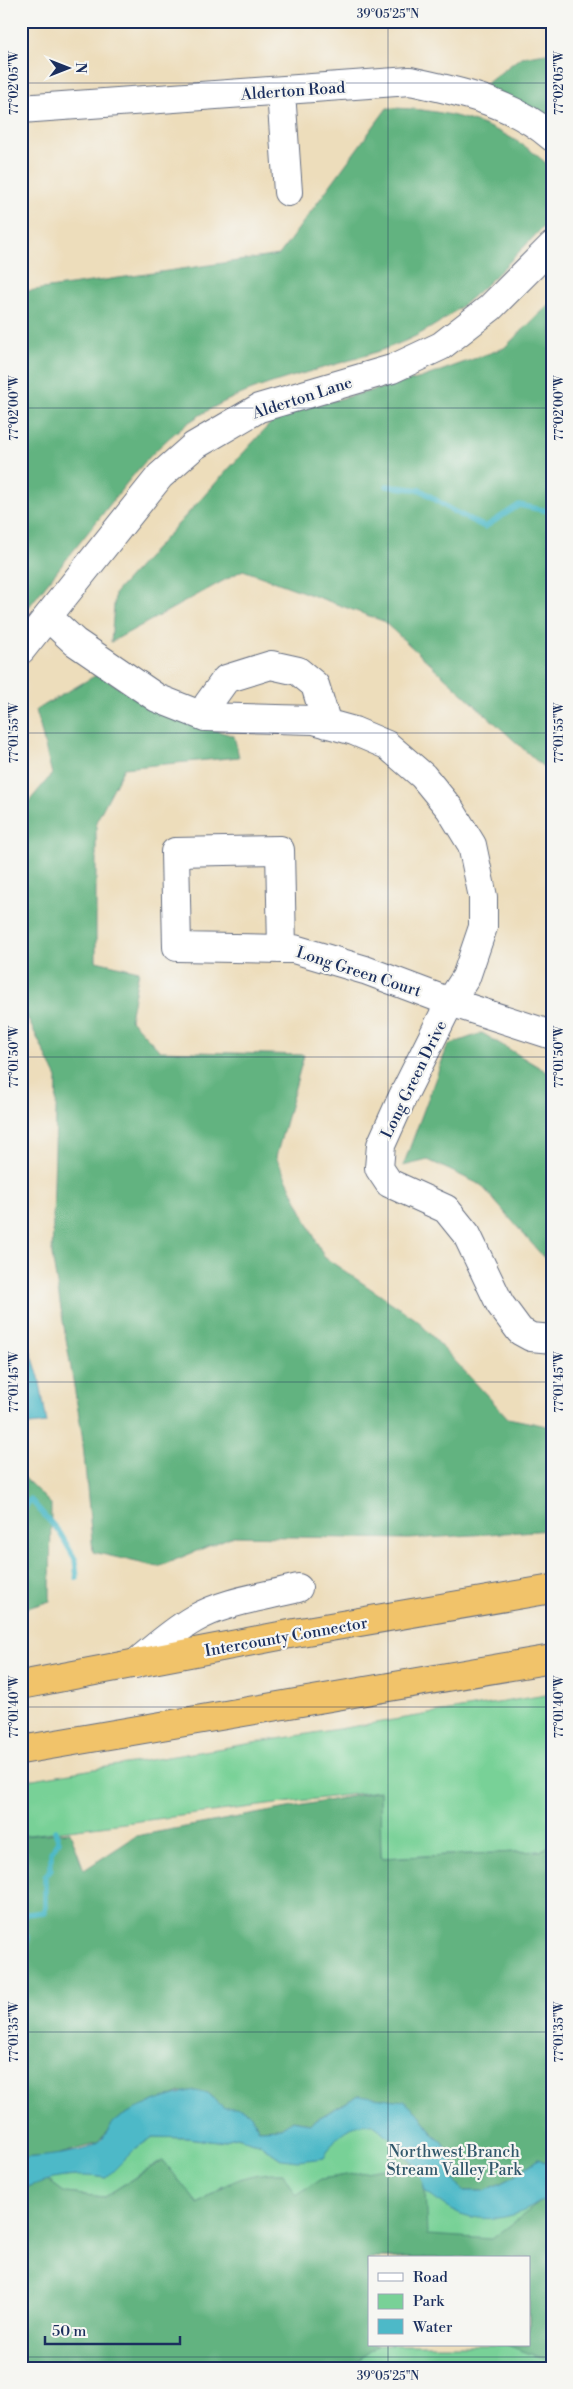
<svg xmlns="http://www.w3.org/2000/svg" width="573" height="2389" font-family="'Libre Bodoni',serif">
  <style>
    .green { fill: #78d197; stroke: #4a807a; fill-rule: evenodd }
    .forest { fill: #62b380; stroke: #3e716f }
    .water { fill: #4db9c8; stroke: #347493 }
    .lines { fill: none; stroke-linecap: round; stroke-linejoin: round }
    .stream { stroke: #4db9c8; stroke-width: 5.5 }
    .minor-casing { stroke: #646c7f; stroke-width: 30 }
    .highway-casing { stroke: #646c7f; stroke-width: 30 }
    .minor { stroke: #fff; stroke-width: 28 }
    .highway { stroke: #f1c36a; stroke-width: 28 }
    .ticks { fill: none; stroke: #1b2f5e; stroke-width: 1; stroke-opacity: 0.45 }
    .labels { text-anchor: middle; stroke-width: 4.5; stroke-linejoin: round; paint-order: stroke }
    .street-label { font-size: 16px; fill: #1b2f5e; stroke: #f6f6f2 }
    .park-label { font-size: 16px; fill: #32586c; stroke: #f6f6f2 }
    .neatline { fill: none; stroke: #1b2f5e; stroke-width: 2 }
    .ticks-label { font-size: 12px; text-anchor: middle; fill: #1b2f5e }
  </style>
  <rect width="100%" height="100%" fill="#f6f6f2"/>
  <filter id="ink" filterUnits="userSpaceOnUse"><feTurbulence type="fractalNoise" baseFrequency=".02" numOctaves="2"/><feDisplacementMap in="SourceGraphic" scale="10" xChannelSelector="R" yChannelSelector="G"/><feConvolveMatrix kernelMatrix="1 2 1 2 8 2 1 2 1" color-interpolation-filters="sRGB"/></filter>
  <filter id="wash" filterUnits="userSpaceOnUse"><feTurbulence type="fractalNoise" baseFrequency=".0096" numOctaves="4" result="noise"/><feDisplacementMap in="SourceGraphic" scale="20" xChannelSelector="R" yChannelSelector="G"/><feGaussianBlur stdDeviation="1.12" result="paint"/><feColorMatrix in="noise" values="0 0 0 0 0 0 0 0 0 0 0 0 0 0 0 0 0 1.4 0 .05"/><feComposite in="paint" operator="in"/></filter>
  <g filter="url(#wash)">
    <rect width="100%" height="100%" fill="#edddbb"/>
    <path class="green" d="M552,1694V1844L541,1851L381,1858L379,1791L21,1836V1781Z
      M552,1949V2368H60L224,2185L198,2204L162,2160L104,2197L65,2193L46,2179L86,2175L106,2178L135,2149L153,2137L188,2138L218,2142L236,2137L258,2143L281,2159ZM369,2258H529V2345H369Z"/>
    <path class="forest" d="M552,52V137L473,94L521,57Z
      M387,108C446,108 509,125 552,169V218C507,263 465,315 405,341C337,370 261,376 197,417C157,442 129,480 101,516C74,550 47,583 21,617V292L279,255Z
      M552,302V775L383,621L243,570L111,642L115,593L278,415L421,378L504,348Z
      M98,674L162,714L234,736L239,757L124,768L96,822V961L139,971L130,1019L160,1051L304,1055L276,1157L324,1257L417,1320L508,1418L552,1427V1530L409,1539L233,1536L158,1567L93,1552L82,1434L52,1255L57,1078L21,1005V811L52,774L36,710Z
      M482,1033L552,1075V1267L481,1185L428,1160L403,1166L448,1045Z
      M21,1474L51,1504L50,1601L21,1610Z
      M380,1791L381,1858L541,1851L552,1844V2165L538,2159L513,2177L485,2191H463L453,2178L452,2160L443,2142L431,2132L421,2116L359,2095L310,2123L292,2120L281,2128L258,2129L224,2108L208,2093L180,2092L115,2121L98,2143L53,2156L21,2158V1836L70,1832L84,1870L136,1836Z
      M398,2145L421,2176L425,2191L427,2235L492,2239L552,2193V2362L507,2345H529V2258H369V2345H378L348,2368H21V2190L46,2179L65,2193L104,2197L163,2160L198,2204C228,2182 245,2172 283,2173L295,2195L321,2179L391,2168Z"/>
    <path class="water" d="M28,1343L39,1377L47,1423L21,1426V1344Z
      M196,2090L208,2093L224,2108C244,2107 251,2111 258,2129L281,2128L292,2120L310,2123L359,2095L404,2101L421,2116L431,2132L443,2142L452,2160L453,2178L463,2191H485L513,2177L538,2159L552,2165V2193C526,2215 494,2225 461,2214C449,2211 436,2198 425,2191C418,2163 395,2140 372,2124C345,2125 336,2135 324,2158L298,2161L281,2159L258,2143L236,2137L218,2142L188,2138L153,2137L135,2149L106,2178C75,2173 50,2177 21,2190V2158C41,2157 81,2153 97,2144C104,2140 108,2128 114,2122C126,2110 179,2092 196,2090Z"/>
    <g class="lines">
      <path class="stream" d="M387,486L421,490L451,510L485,527L519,505L552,512
        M21,1516L30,1499L60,1533L75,1559L77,1578
        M21,1921L27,1914L45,1912V1876L51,1869V1852L59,1841L55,1831
        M21,1928L28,1938L21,1960"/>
    </g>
  </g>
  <g filter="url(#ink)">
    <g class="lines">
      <defs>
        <path id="minor" d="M281,92L288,192
          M21,109L410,81C461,92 512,102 552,137
          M48,617L75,642L157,698L205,717L314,720L354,731L387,745L423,776L450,809L472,845L483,897V927L466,977L450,1002L365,970L294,949H282L177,947L175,852L280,850L282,949
          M21,650L160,476L194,446L259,408L392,369L441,346L490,308L552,246
          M205,717L208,704L226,679L271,665L298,671L315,685L327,724
          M552,1035L450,1002L403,1096L381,1145L379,1168L389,1183L446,1209L467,1235L500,1304L520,1331L531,1337L552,1339
          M135,1664C154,1648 173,1631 194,1619C225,1601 264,1597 298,1588"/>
        <path id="highway" d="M21,1685L295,1633L552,1589
          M21,1750L552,1659"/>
      </defs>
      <use href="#minor" class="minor-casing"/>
      <use href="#highway" class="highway-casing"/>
      <use href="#minor" class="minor"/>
      <use href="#highway" class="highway"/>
    </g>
  </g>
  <path class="ticks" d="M388,21V2258M21,83H552M21,408H552M21,733H552M21,1057H552M21,1382H552M21,1707H552M21,2032H552M388,2345V2368M21,2357H552"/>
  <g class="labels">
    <g class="street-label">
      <text transform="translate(293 90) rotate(-4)" y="6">Alderton Road</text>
      <text transform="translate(302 397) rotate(-18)" y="6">Alderton Lane</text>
      <text transform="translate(359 971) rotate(18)" y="6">Long Green Court</text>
      <text transform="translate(413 1079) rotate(-64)" y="6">Long Green Drive</text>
      <text transform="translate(286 1636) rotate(-10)" y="6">Intercounty Connector</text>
    </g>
    <g class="park-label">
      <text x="454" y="2157">Northwest Branch<tspan x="454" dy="18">Stream Valley Park</tspan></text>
    </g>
  </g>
  <rect width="573" height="2389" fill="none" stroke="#f6f6f2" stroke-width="55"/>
  <rect x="368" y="2256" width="162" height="90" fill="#f6f6f2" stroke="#9ea6b7"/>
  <rect x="378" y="2273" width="25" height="8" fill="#ffffff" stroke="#9ea6b7"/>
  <text x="413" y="2282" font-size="15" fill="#1b2f5e">Road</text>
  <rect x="378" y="2294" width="25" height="15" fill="#78d197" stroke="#9ea6b7"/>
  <text x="413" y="2306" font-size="15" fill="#1b2f5e">Park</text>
  <rect x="378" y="2319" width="25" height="15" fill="#4db9c8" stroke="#9ea6b7"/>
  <text x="413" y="2332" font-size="15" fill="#1b2f5e">Water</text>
  <g transform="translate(68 68) rotate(90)" stroke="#f6f6f2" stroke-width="4" paint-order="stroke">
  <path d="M0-4L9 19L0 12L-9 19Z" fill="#1b2f5e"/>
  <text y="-8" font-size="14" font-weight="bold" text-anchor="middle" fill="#1b2f5e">N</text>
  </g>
  <path d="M45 2336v8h135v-8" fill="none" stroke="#1b2f5e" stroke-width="2.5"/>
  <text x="52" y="2336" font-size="15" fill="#1b2f5e" stroke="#f6f6f2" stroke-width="4" paint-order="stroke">50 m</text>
  <rect x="28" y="28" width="518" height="2334" class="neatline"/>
  <g class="ticks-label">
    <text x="388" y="18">39°05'25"N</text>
    <text transform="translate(559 83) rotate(-90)" y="4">77°02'05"W</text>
    <text transform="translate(14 83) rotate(-90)" y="4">77°02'05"W</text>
    <text transform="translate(14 408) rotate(-90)" y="4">77°02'00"W</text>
    <text transform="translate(559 408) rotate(-90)" y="4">77°02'00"W</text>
    <text transform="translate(14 733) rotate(-90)" y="4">77°01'55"W</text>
    <text transform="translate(559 733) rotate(-90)" y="4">77°01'55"W</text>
    <text transform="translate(559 1057) rotate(-90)" y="4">77°01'50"W</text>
    <text transform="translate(14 1057) rotate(-90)" y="4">77°01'50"W</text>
    <text transform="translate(559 1382) rotate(-90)" y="4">77°01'45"W</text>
    <text transform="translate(14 1382) rotate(-90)" y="4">77°01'45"W</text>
    <text transform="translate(559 1707) rotate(-90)" y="4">77°01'40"W</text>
    <text transform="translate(14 1707) rotate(-90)" y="4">77°01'40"W</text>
    <text transform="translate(559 2032) rotate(-90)" y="4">77°01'35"W</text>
    <text transform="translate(14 2032) rotate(-90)" y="4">77°01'35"W</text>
    <text x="388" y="2380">39°05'25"N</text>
  </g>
</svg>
